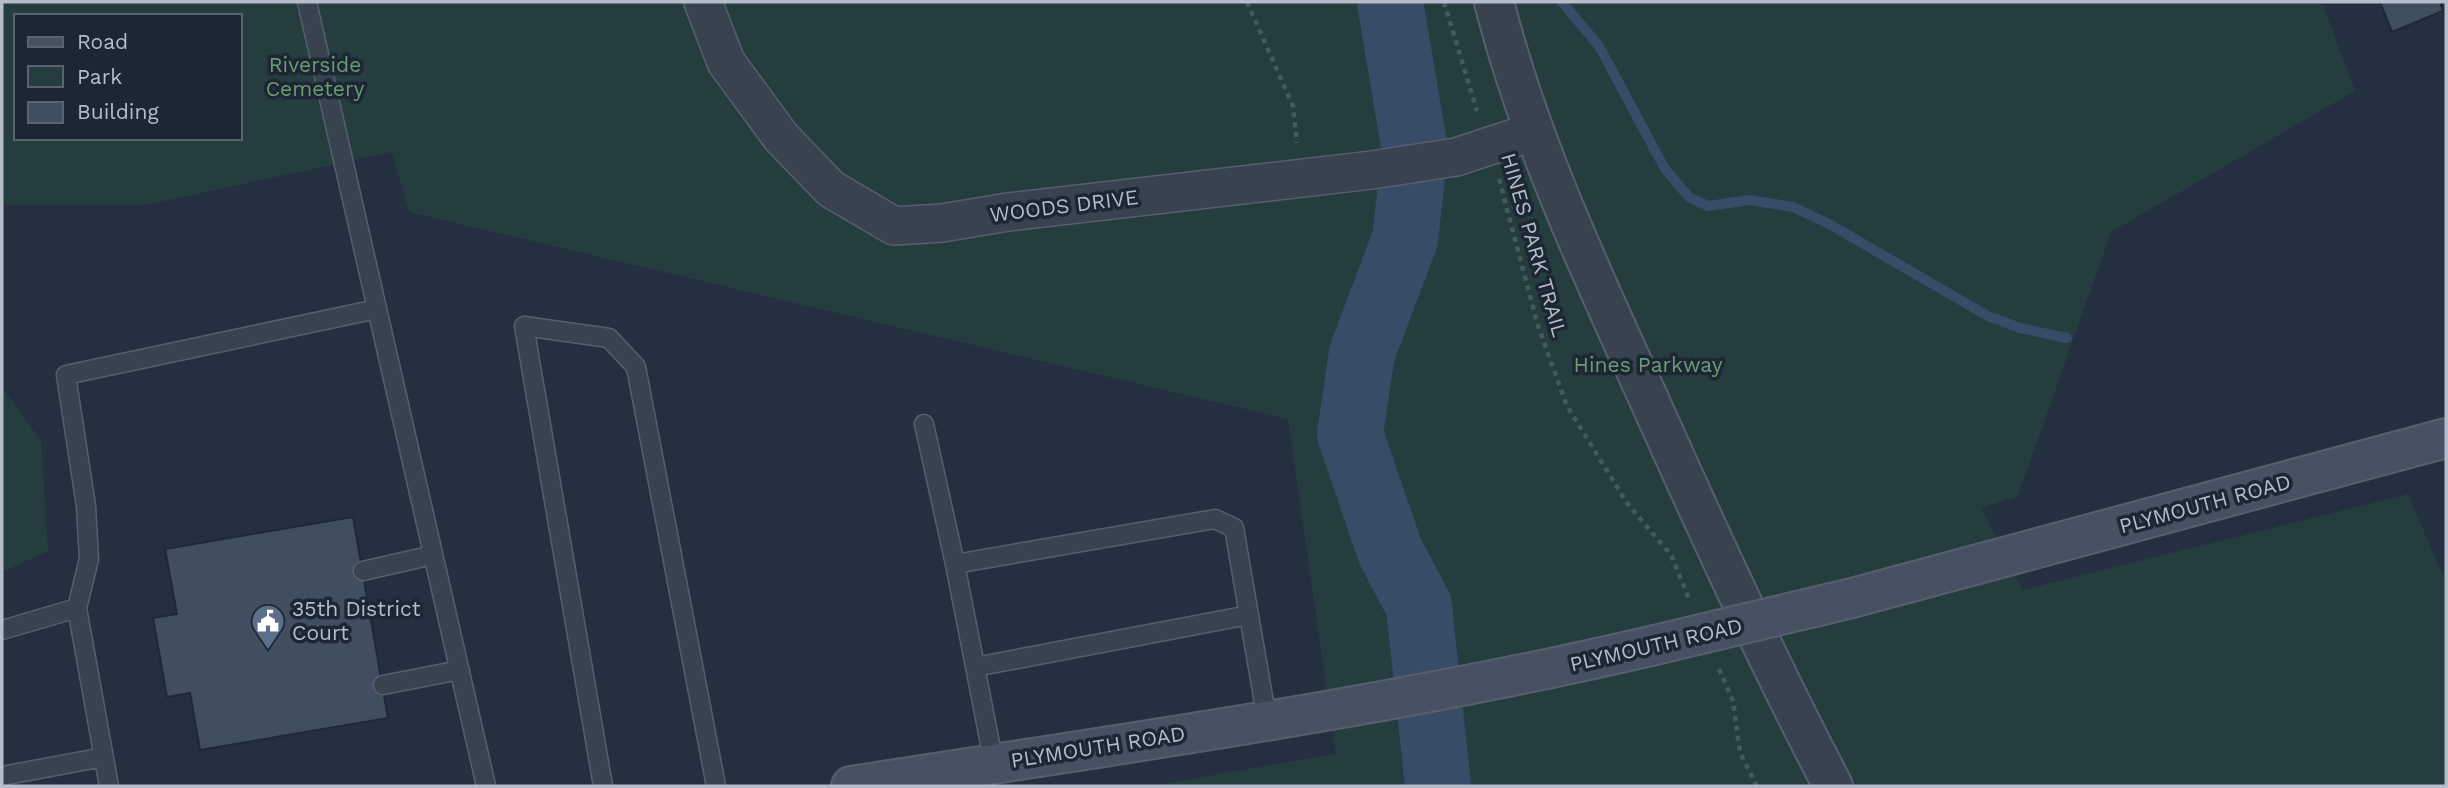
<svg xmlns="http://www.w3.org/2000/svg" width="2448" height="788" font-family="'Work Sans',sans-serif">
  <style>
    .green { fill: #263d40; fill-rule: evenodd }
    .lines { fill: none; stroke-linecap: round; stroke-linejoin: round }
    .stream { stroke: #384b67; stroke-width: 10 }
    .river { stroke: #384b67; stroke-width: 66 }
    .building { fill: #404e5f; stroke: #1f2936; stroke-width: 2 }
    .service-casing { stroke: #56606d; stroke-width: 21 }
    .minor-casing { stroke: #56606d; stroke-width: 40 }
    .tertiary-casing { stroke: #56606d; stroke-width: 42 }
    .secondary-casing { stroke: #56606d; stroke-width: 42 }
    .path { stroke: #455a5d; stroke-width: 4.5; stroke-dasharray: 5 5; stroke-linecap: butt }
    .service { stroke: #39424f; stroke-width: 18 }
    .minor { stroke: #39424f; stroke-width: 37 }
    .tertiary { stroke: #39424f; stroke-width: 38 }
    .secondary { stroke: #475162; stroke-width: 38 }
    .secondary-bridge-casing { stroke: #56606d; stroke-width: 42; stroke-linecap: butt }
    .secondary-bridge { stroke: #475162; stroke-width: 38 }
    .labels { text-anchor: middle; stroke-width: 7; stroke-linejoin: round; paint-order: stroke }
    .park-label { font-size: 21px; fill: #6c9b77; stroke: #1d2734 }
    .street-label { font-size: 21px; fill: #b5bdca; stroke: #1d2734 }
    .poi-label { font-size: 21px; fill: #b5bdca; stroke: #1d2734; text-anchor: start }
  </style>
  <rect width="100%" height="100%" fill="#24303f"/>
  <path class="green" d="M2,2H2322L2355,91L2111,232L2018,496L1981,508L2023,590L2408,494L2446,583V786H1150L1336,754L1288,419L409,212L392,152L145,205H2ZM16,16H240V138H16Z
    M2,387L41,441L48,551L2,572Z"/>
  <g class="lines">
    <path class="stream" d="M1562,2L1599,46L1665,169L1689,197L1708,206L1750,200L1793,207L1829,224L1988,316L2020,328L2067,338"/>
    <path class="river" d="M1390,2L1415,151L1405,239L1362,353L1350,434L1390,551L1419,606L1438,786"/>
  </g>
  <path class="building" d="M2380,2H2440L2443,11L2392,32Z
    M353,517L388,718L200,750L190,693L167,697L153,618L177,614L165,549Z"/>
  <g class="lines">
    <defs>
      <path id="service" d="M307,2L486,786
        M924,424L955,564
        M363,571L433,555
        M2,630L77,608
        M975,667L1249,615
        M383,685L460,670
        M994,764L955,564L1215,519L1234,528L1267,720
        M2,776L104,757
        M109,786L77,608L89,559L86,506L66,375L377,309
        M603,786L524,326L609,338L636,367L716,786"/>
      <path id="minor" d="M703,2L726,62L781,137L831,189L894,226L942,223L1008,212L1372,170L1456,157L1532,132"/>
      <path id="tertiary" d="M1494,2C1529,139 1588,266 1647,395C1706,527 1766,658 1833,786"/>
      <path id="secondary" d="M1852,598L2446,438
        M851,786C1120,744 1390,707 1655,645"/>
    </defs>
    <use href="#service" class="service-casing"/>
    <use href="#minor" class="minor-casing"/>
    <use href="#tertiary" class="tertiary-casing"/>
    <use href="#secondary" class="secondary-casing"/>
    <path class="path" d="M1247,2L1293,106L1297,143
      M1444,2L1477,111
      M1499,179L1538,326L1567,406L1627,503L1671,555L1689,599
      M1719,669L1733,701L1740,753L1757,786"/>
    <use href="#service" class="service"/>
    <use href="#minor" class="minor"/>
    <use href="#tertiary" class="tertiary"/>
    <use href="#secondary" class="secondary"/>
    <defs>
      <path id="secondary-bridge" d="M1655,645L1852,598"/>
    </defs>
    <use href="#secondary-bridge" class="secondary-bridge-casing"/>
    <use href="#secondary-bridge" class="secondary-bridge"/>
  </g>
  <defs>
    <symbol id="civic-pin" viewBox="-11 -11 22 30"><path d="M0 17L-7.5 6A9.5 9.5 0 1 1 7.5 6Z" fill="#5c6f8a" stroke="#1d2734"/><path d="M-.6-6.5H3V-4.5H.6V-3L4-1V1h2V6H-6V1h2V-1L-.6-3ZM-1.2 2.5V6h2.4V2.5Z" fill="#fff"/></symbol>
  </defs>
  <g fill-rule="evenodd">
    <use href="#civic-pin" x="249" y="602" width="38" height="52"/>
  </g>
  <g class="labels">
    <g class="park-label">
      <text x="315" y="72">Riverside<tspan x="315" dy="24">Cemetery</tspan></text>
      <text x="1648" y="372">Hines Parkway</text>
    </g>
    <g class="street-label">
      <text transform="translate(1064 206) rotate(-7)" y="7">WOODS DRIVE</text>
      <text transform="translate(1534 245) rotate(74)" y="7">HINES PARK TRAIL</text>
      <text transform="translate(2205 504) rotate(-15)" y="7">PLYMOUTH ROAD</text>
      <text transform="translate(1656 645) rotate(-13)" y="7">PLYMOUTH ROAD</text>
      <text transform="translate(1098 747) rotate(-9)" y="7">PLYMOUTH ROAD</text>
    </g>
    <g class="poi-label">
      <text x="292" y="616">35th District<tspan x="292" dy="24">Court</tspan></text>
    </g>
  </g>
  <rect width="2448" height="788" fill="none" stroke="#b5bdca" stroke-width="7"/>
  <rect x="14" y="14" width="228" height="126" fill="#1d2734" stroke="#5a6370" stroke-width="2"/>
  <rect x="28" y="37" width="35" height="10" fill="#475162" stroke="#5a6370" stroke-width="2"/>
  <text x="77" y="49" font-size="21" fill="#b5bdca">Road</text>
  <rect x="28" y="66" width="35" height="21" fill="#263d40" stroke="#5a6370" stroke-width="2"/>
  <text x="77" y="84" font-size="21" fill="#b5bdca">Park</text>
  <rect x="28" y="102" width="35" height="21" fill="#404e5f" stroke="#5a6370" stroke-width="2"/>
  <text x="77" y="119" font-size="21" fill="#b5bdca">Building</text>
</svg>
